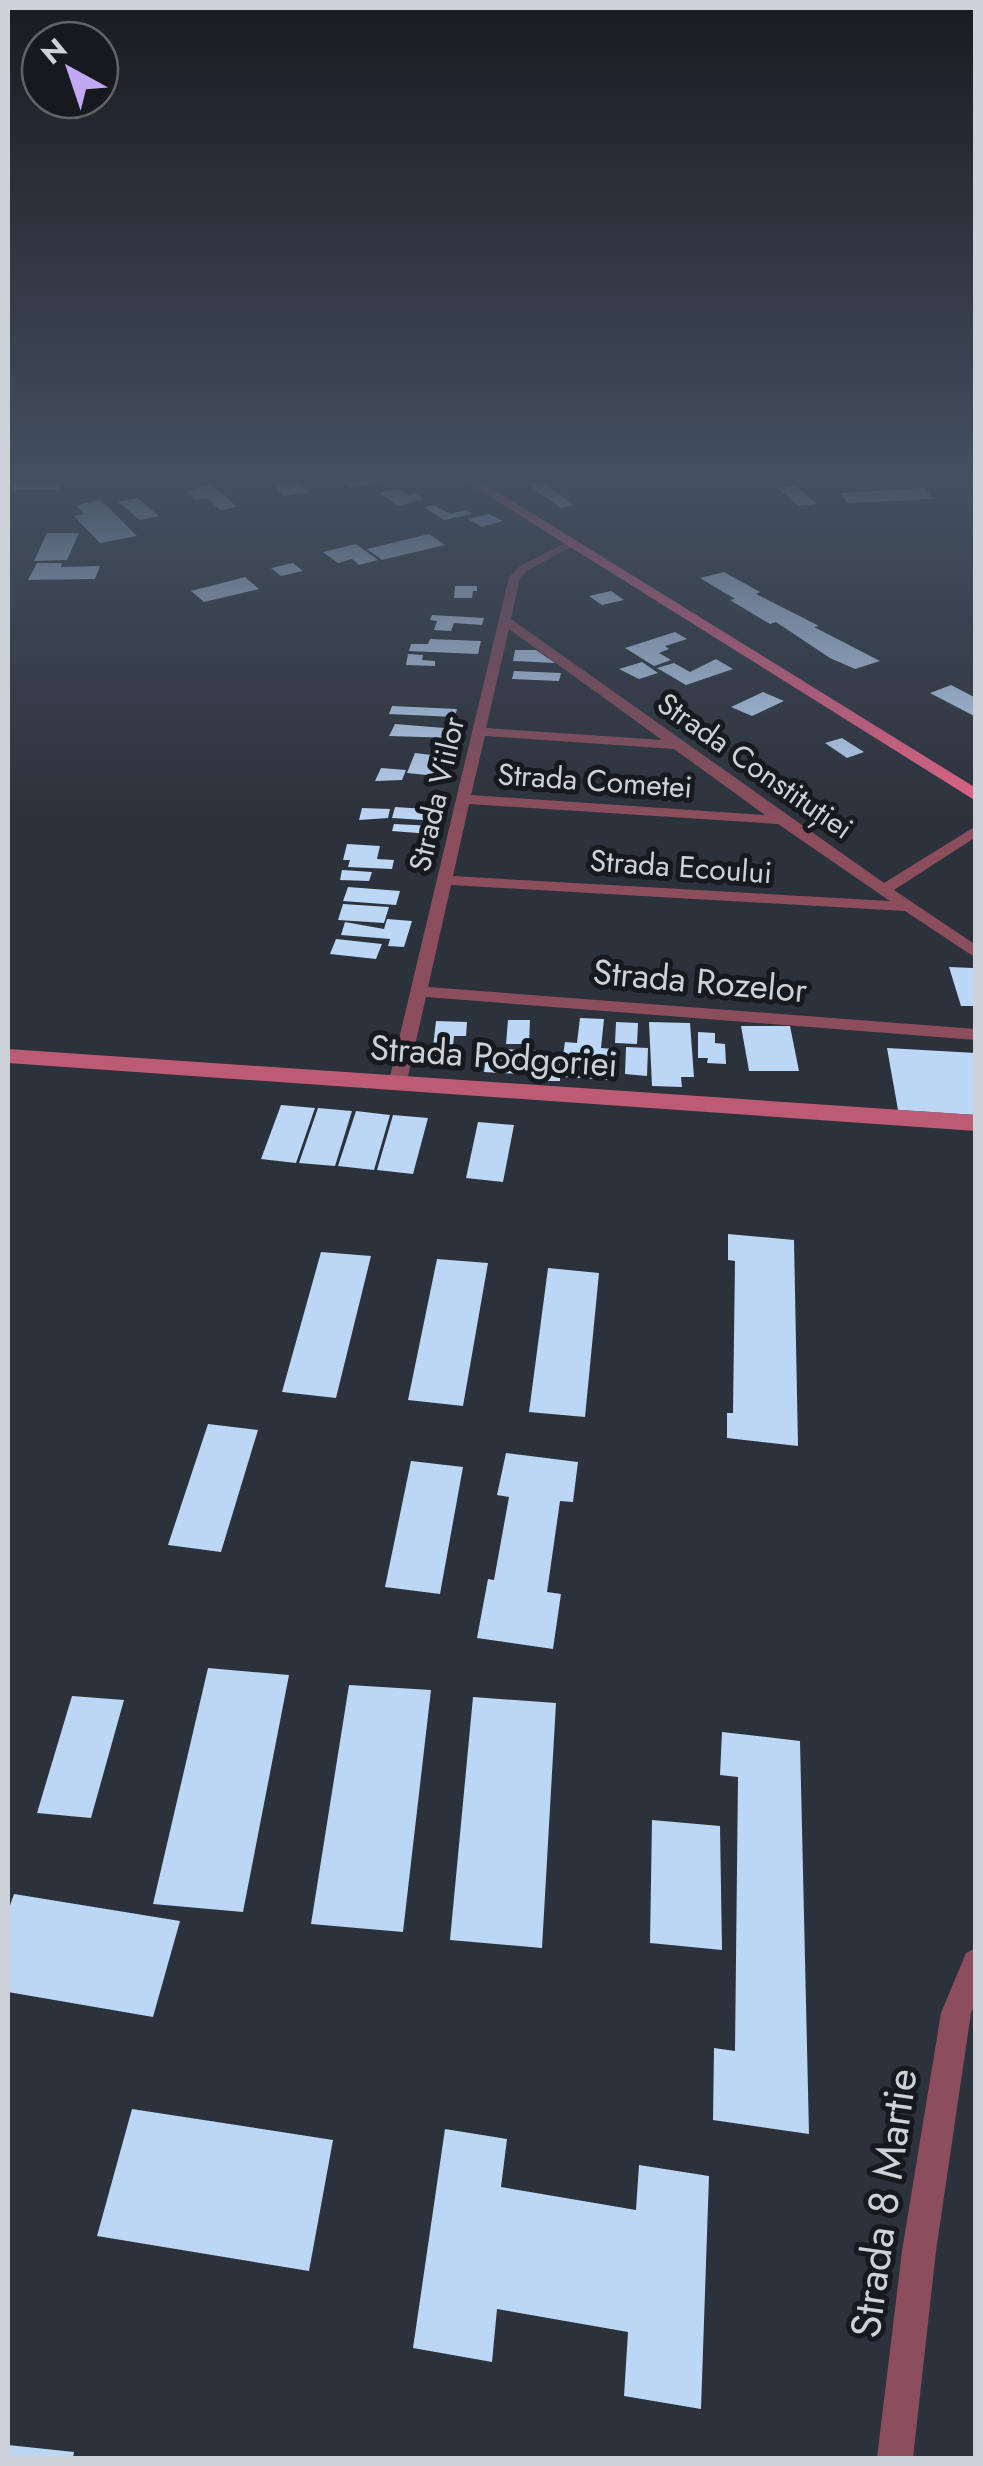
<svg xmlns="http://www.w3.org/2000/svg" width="983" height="2466" font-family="Jost,sans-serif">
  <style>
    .building { fill: #bcd6f5 }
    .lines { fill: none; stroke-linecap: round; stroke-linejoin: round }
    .street { fill: #8c4e5d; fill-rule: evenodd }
    .secondary { fill: #bd5b75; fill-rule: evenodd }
    .primary { fill: #e36487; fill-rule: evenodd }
    .labels { text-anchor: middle; stroke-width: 10; stroke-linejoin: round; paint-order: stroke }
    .far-street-label { font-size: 30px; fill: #cdd2d8; stroke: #161a1e }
    .street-label { font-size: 35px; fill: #cdd2d8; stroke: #161a1e }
    .near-street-label { font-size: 42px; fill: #cdd2d8; stroke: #161a1e }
  </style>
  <rect width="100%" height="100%" fill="#2b323b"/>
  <path class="building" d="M22,478H68L58,490L12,489Z
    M283,478H295L309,492L284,496L269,481Z
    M337,478H388V480L352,488Z
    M539,481L575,505L561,508L525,483Z
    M211,484L237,507L221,510L207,498L195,500L186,492Z
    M796,486L817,504L799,506L777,488Z
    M923,488L933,499L848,503L840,493Z
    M399,489L408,495L414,493L424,499L398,506L379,493Z
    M137,498L159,516L140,520L118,502Z
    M101,500L137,536L100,543L74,516L84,514L76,505Z
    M434,505L450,514L466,510L472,514L444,520L424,507Z
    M489,514L503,521L482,527L468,519Z
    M47,533H79L67,560L34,561Z
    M429,534L445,545L382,560L367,549Z
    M356,544L378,560L359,565L352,559L338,563L323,552Z
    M37,563H62L61,567L100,566L95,579L28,580Z
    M293,563L303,571L281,576L271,568Z
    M724,572L760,592L756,594L819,626L814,627L880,661L855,669L830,658L776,622L770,624L730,600L735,599L700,578Z
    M245,577L259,589L204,602L191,591Z
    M455,586H477V591H473L472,598H454Z
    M611,591L624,600L602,605L589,596Z
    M432,615L484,618L482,625L454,623L451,631L434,630L437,621L430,620Z
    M675,632L687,639L665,646L669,649L659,653L671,660L654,666L625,648Z
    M430,639L481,641L478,654L409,651L411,644H428Z
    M515,650H536L555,663L513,661Z
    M408,654L423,655L422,660L435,661V666L406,665Z
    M716,659L733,669L686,685L657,668L674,663L690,672Z
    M642,662L658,673L639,679L619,669Z
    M514,671L561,673L559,681L512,679Z
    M951,685L976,698V717L930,693Z
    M763,692L784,701L752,716L731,707Z
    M392,706L457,709L455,717L389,714Z
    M395,724L457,729L454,738L389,736Z
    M842,738L864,752L847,758L825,743Z
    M415,753L440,756L438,760H443L436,776L407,773Z
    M381,768L406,770L402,780L375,781Z
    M395,807L426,809L423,820L392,818Z
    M362,808L390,809L388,818L359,820Z
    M394,824L433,826L431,834L392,831Z
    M347,844L380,846L377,859L394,860L392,869L348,867L350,860H343Z
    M342,870L372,872L369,881L340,880Z
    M348,887L400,891L396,905L343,901Z
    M343,904L389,907L384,923L338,920Z
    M387,919L412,921L404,947L388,946L390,939L341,935L345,922L384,929Z
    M336,939L382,944L376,959L330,954Z
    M949,967L973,968L976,1006H961Z
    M580,1018L604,1019L601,1048L613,1049L612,1058L563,1055L565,1042L577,1043Z
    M508,1020H530L529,1044H506Z
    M436,1021L467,1022L466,1036H454L452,1056H432Z
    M616,1022L638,1023L637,1044L615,1043Z
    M649,1022L690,1023L694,1077H681L682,1087L652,1086Z
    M741,1026H790L799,1071H749Z
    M698,1032L715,1033V1043L725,1044L726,1064L707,1063L708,1058H698Z
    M626,1047L648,1048L647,1076L625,1074Z
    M487,1048L543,1051L540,1075L484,1072Z
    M887,1048L976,1053V1115L898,1110Z
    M545,1057H560V1081H545Z
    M566,1057L618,1061L617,1072H612L611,1080L564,1077Z
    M281,1105L315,1108L296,1163L261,1159Z
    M318,1108L352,1111L335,1166L299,1163Z
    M356,1111L390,1115L374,1170L338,1166Z
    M393,1115L428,1118L413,1174L377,1170Z
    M478,1122L514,1125L503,1182L466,1178Z
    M728,1234L794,1240L798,1446L727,1438V1413H733L735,1261L728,1260Z
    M321,1252L371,1256L336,1398L282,1392Z
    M437,1259L488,1263L463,1406L408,1400Z
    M548,1268L599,1273L585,1417L529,1412Z
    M208,1424L258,1430L221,1552L168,1545Z
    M506,1453L578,1462L573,1502L560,1501L547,1592L561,1594L553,1649L477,1638L488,1579L494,1580L509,1497L497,1495Z
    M411,1461L463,1467L440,1594L385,1587Z
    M208,1668L289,1675L243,1912L153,1904Z
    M349,1685L431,1690L403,1932L311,1924Z
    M72,1696L124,1700L91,1818L37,1813Z
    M473,1697L556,1703L542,1948L450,1940Z
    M722,1732L800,1741L809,2134L713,2120L714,2048L735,2051L738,1777L720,1775Z
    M652,1820L720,1826L722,1950L650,1943Z
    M14,1894L180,1921L153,2017L8,1992V1911Z
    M132,2109L333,2140L309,2271L97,2236Z
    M445,2129L507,2139L501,2187L636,2210L639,2165L709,2176L701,2409L624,2396L628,2332L497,2309L492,2362L413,2348Z
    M8,2445L74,2452L73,2458H8Z"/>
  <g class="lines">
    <path class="street" d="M566,543L575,545L528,570L520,578L511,619L884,883L976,826V837L894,890L976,945V958L905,911L451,885L428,987L976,1029V1040L426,997L406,1085L403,1089H391L388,1085L509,577L520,566ZM509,629L662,740L486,728ZM485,736L674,749L765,815L471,795ZM469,804L778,824L890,901L453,876Z
      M976,1948V2002L971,2013L936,2251L913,2458H877L902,2251L941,2013L966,1953Z"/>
    <path class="secondary" d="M8,1049L976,1115V1131L8,1063Z"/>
    <path class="primary" d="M460,478H475L976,788V801Z"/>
  </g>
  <linearGradient id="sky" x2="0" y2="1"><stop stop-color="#181c20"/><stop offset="0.58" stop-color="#444f60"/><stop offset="1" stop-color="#444f60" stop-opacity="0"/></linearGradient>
  <rect width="983" height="824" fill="url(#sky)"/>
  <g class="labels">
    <g class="far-street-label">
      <text transform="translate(755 766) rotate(35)" y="10">Strada Constituției</text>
      <text transform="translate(595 781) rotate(4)" y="10">Strada Cometei</text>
      <text transform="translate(437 794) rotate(-77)" y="10">Strada Viilor</text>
      <text transform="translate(681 867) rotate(4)" y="10">Strada Ecoului</text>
    </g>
    <g class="street-label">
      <text transform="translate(700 981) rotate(5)" y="12">Strada Rozelor</text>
      <text transform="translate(494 1056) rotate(4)" y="12">Strada Podgoriei</text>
    </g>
    <g class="near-street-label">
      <text transform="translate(883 2203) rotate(-82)" y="15">Strada 8 Martie</text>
    </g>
  </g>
  <rect width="983" height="2466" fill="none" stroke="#cdd2d8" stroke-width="20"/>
  <g transform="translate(70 70) rotate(320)"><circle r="48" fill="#161a1e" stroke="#5f6468" stroke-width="2.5"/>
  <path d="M0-8L18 38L0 25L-18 38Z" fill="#c2a8f2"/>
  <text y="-15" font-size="28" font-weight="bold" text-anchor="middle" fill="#cdd2d8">N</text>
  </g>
</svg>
